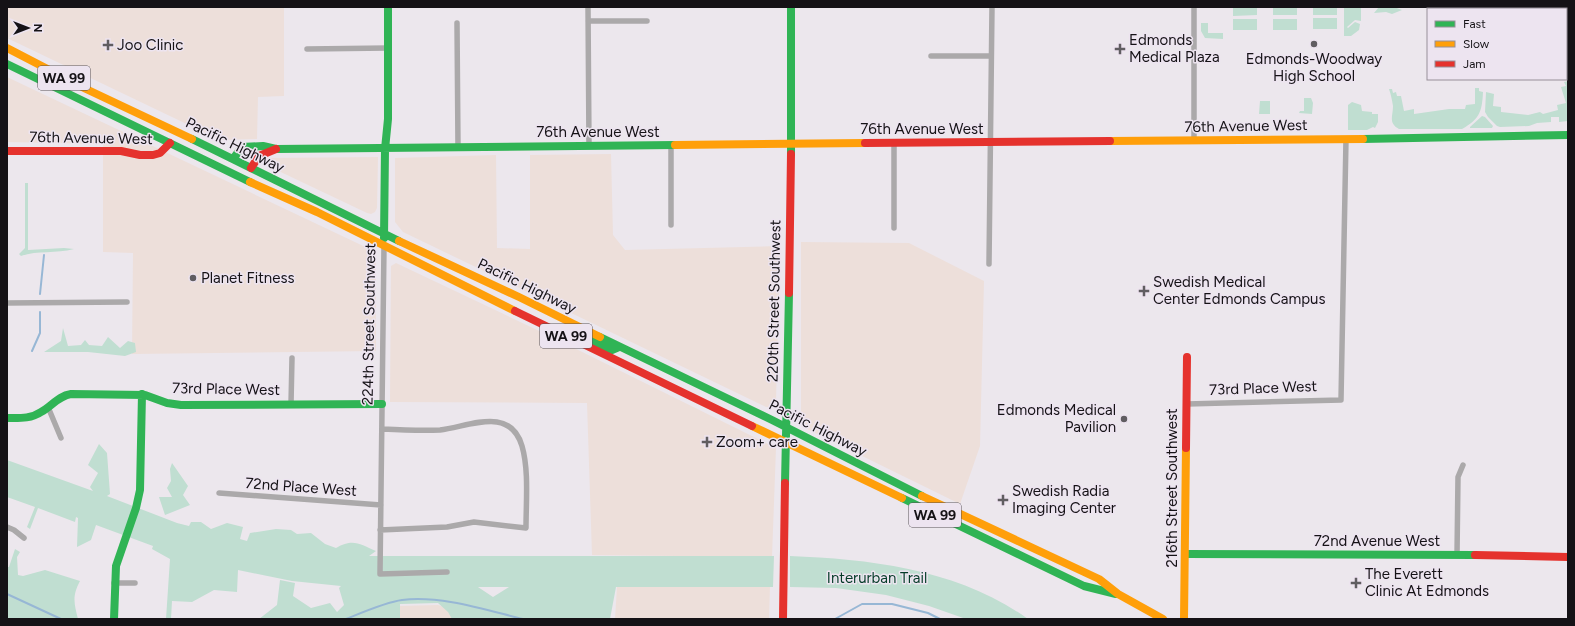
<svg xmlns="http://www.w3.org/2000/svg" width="1575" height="626" font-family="Figtree,sans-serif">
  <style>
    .commercial { fill: #eddfda }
    .green { fill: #c0ded1; fill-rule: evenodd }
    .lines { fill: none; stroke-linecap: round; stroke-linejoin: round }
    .stream { stroke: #97b7d5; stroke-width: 2 }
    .street { stroke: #aba9aa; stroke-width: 5.5 }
    .fast { stroke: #30b455; stroke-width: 8 }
    .slow { stroke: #ff9f0a; stroke-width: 8 }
    .jam { stroke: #e5322d; stroke-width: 8 }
    .poi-dot { fill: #605d61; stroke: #ede4f0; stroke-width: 1.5 }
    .labels { text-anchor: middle; stroke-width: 3; stroke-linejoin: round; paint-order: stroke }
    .shield { fill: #ede4f0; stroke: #565157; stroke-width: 1 }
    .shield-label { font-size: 14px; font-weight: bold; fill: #151216 }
    .poi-label { font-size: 15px; fill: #151216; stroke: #ede4f0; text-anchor: start }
    .street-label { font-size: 15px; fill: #151216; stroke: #ede4f0 }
    .park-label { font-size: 15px; fill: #053c28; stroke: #ede4f0 }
  </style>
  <rect width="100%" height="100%" fill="#ece7ed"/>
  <path class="commercial" d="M7,7H284V96L258,97L257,139L220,140L7,38Z
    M7,77L376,252V351L132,354L133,253L103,252V144L7,142Z
    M611,154L613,235L625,250L780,246L776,401L775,404L771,407H766L403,232L395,222V158L496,155L497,248L530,249V155Z
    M378,157L377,208L375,212L371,214L367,213L266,165L264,162L266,159L268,158Z
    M801,242L909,243L984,281L980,446L960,504L801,426Z
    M396,263L552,337L776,448L772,557L592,555L587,403L390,402L391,266Z
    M770,586L769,619H615L617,587Z
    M438,605L464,613V619H382L399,606Z"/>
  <path class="green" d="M1233,7H1257V15L1233,16Z
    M1273,7H1297V15H1273Z
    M1313,7H1337V15H1313Z
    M1344,7H1361V21L1355,20L1347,27L1348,28L1355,22L1360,24L1359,30L1351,36H1344Z
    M1379,7H1394L1402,10L1392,14L1386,12L1374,13Z
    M1313,18H1337V29H1313Z
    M1233,19H1257V30H1233Z
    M1273,19H1297V30H1273Z
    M1201,23H1208V33H1223V39L1205,38L1201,31Z
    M1568,81V121L1559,122V117H1551V122L1537,123L1529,126L1500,127L1497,126L1488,117L1485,112L1486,92L1494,94L1493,106L1501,107V112L1528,115L1540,112L1543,114L1558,110L1557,105L1566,103L1561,87L1566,86L1564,82Z
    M1475,88H1479V91L1483,92C1482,111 1480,119 1462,129H1399C1388,123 1393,116 1393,106C1392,100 1391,95 1389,89H1392L1393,93L1396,92L1397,96H1401L1404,111L1414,109V114L1449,109H1465L1466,105L1475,104Z
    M1304,98H1311L1313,103L1312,114L1299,113L1300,111H1304Z
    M1260,101H1270V114H1259Z
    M1352,102L1361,105L1362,111L1372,112V114H1378V122L1375,128L1373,127L1367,130H1348V105Z
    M1482,116L1485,117L1493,126L1492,128H1470V127Z
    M25,183H28V250L64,248L74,249C56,254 38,250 21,256L19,254L25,248Z
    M63,328L68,346L81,345L85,340L89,345L102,346L108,337L120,348L128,341L135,343L136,352L125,356L88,352H44L61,341Z
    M99,444L107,453L110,494L107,496L177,523L189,526L191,522H201L211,529L227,523L243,527L240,539L247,541L250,533L276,529L291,530L297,534L311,533L325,544L336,548C353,538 360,544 376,551L369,556H774L773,587H616L610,619H452L448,612L438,603L400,604V619H259L277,605L280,580L295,583L293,596L311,608L330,603L337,612L344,605L339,588L341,586L292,581L238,570L237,592L214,590L192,602L172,601L171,619H166L170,559L152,549L153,546L96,525L91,540L77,547L78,518L76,517L75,522L38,508L30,529L27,527L35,507L7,497V460L93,491L90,487L98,473L88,465ZM478,587H509L493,597Z
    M172,463L188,486L183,495L190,505L165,515L159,497H172L167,488L171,481L170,469Z
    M15,549L20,552L17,557L18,575L23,576L45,570L80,581C72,596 74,603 78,619H7V567H9Z
    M790,556C872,559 960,570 1028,619H966L929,606L886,595L836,588L790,587Z"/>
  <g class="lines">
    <path class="stream" d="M40,294L44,255
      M32,351L40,333V312
      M7,594L61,619
      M346,619C361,613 386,602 402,600C440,595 486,610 523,619
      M835,619L862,604H892L928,613L940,619"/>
    <path class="street" d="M588,7L589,146
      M1194,7V141
      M588,21H647
      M457,23L458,148
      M307,49L388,48
      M931,56H991
      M671,225V146
      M894,228V143
      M384,246L380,574L447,572
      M989,264L992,7
      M7,303L127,302
      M291,404L292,358
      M1187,404L1341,400L1346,139
      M48,407L61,438
      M219,493L381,505
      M7,527L14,530L24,538
      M380,530L447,527L474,522L526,528C526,502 529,470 522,446C510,405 468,427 440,430C421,431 401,430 382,429
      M1457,555L1458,477L1463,465
      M114,583H135"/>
    <path class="fast" d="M791,7V154
      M7,64L250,182
      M192,139L399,241
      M1363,139L1568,135
      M276,149L675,145
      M233,159L242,147L263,146L276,149
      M384,238L385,149L388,119V7
      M562,334L574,333L612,350L619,347
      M600,337L772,420L922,496
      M7,418C19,418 31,419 41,412C52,406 58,396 71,394L145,395L167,403L181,405L382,404
      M785,483L789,293
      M902,498L1084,586L1116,594
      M1186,554L1475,555
      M114,619L116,566L136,508L140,490L142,394"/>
    <path class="slow" d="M7,48L86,89L192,139
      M1110,141L1363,139
      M675,145L865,143
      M250,182L317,212L515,311
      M399,241L519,297L600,337
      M752,426L902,498
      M922,496L1099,579L1118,594L1163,619
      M1184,619L1186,448"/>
    <path class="jam" d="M865,143L1110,141
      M7,151H121L140,155H153L160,153L170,143
      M251,168L259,156L276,149
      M789,293L791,154
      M515,311L752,426
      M1186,448L1187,357
      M1475,555L1568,557
      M783,619L785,483"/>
  </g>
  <g class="poi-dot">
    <circle cx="1314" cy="44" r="4"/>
    <path d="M106 39h4v4h4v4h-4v4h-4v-4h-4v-4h4z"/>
    <path d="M1118 43h4v4h4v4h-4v4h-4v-4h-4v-4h4z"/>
    <circle cx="193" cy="278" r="4"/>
    <path d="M1142 285h4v4h4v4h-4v4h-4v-4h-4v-4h4z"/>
    <circle cx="1124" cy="419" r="4"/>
    <path d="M705 436h4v4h4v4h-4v4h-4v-4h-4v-4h4z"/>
    <path d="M1001 494h4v4h4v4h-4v4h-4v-4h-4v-4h4z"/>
    <path d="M1354 577h4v4h4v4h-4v4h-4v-4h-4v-4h4z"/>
  </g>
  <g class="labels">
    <g class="shield">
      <rect x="38" y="66" width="52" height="24" rx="3"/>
      <rect x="540" y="324" width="52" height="24" rx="3"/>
      <rect x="909" y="503" width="52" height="24" rx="3"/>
    </g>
    <g class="shield-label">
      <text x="64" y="83">WA 99</text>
      <text x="566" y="341">WA 99</text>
      <text x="935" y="520">WA 99</text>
    </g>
    <g class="poi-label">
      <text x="1129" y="45">Edmonds<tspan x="1129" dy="17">Medical Plaza</tspan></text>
      <text x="117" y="50">Joo Clinic</text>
      <text x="1314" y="64" text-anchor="middle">Edmonds-Woodway<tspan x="1314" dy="17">High School</tspan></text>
      <text x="201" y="283">Planet Fitness</text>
      <text x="1153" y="287">Swedish Medical<tspan x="1153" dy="17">Center Edmonds Campus</tspan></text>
      <text x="1116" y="415" text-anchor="end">Edmonds Medical<tspan x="1116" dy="17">Pavilion</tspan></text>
      <text x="716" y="447">Zoom+ care</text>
      <text x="1012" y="496">Swedish Radia<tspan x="1012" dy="17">Imaging Center</tspan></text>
      <text x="1365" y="579">The Everett<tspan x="1365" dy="17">Clinic At Edmonds</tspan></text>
    </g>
    <g class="street-label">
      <text transform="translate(1246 126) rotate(-1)" y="5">76th Avenue West</text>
      <text x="922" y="134">76th Avenue West</text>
      <text x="598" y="137">76th Avenue West</text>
      <text transform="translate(91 138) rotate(1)" y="5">76th Avenue West</text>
      <text transform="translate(235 145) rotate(26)" y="5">Pacific Highway</text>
      <text transform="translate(527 286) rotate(26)" y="5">Pacific Highway</text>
      <text transform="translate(774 301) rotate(-89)" y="5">220th Street Southwest</text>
      <text transform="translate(369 324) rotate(-89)" y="5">224th Street Southwest</text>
      <text transform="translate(1263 388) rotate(-2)" y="5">73rd Place West</text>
      <text transform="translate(226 389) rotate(1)" y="5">73rd Place West</text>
      <text transform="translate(818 428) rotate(27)" y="5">Pacific Highway</text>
      <text transform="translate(301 487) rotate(4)" y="5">72nd Place West</text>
      <text transform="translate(1172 488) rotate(-90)" y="5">216th Street Southwest</text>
      <text x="1377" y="546">72nd Avenue West</text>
    </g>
    <g class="park-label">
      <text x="877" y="583">Interurban Trail</text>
    </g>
  </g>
  <rect width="1575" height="626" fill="none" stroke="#151216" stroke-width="16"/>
  <rect x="1427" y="8" width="140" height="72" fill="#ede4f0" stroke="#979099"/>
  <rect x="1435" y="21" width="20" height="6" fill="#30b455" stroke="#979099"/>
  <text x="1463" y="28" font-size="12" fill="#151216">Fast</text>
  <rect x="1435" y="41" width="20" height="6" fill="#ff9f0a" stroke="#979099"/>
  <text x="1463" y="48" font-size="12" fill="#151216">Slow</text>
  <rect x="1435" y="61" width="20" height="6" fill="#e5322d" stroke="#979099"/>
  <text x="1463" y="68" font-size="12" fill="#151216">Jam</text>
  <g transform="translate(28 28) rotate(90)" stroke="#ede4f0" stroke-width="3" paint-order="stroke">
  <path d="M0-3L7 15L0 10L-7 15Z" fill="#151216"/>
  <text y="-6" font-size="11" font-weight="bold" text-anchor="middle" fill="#151216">N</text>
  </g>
</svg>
